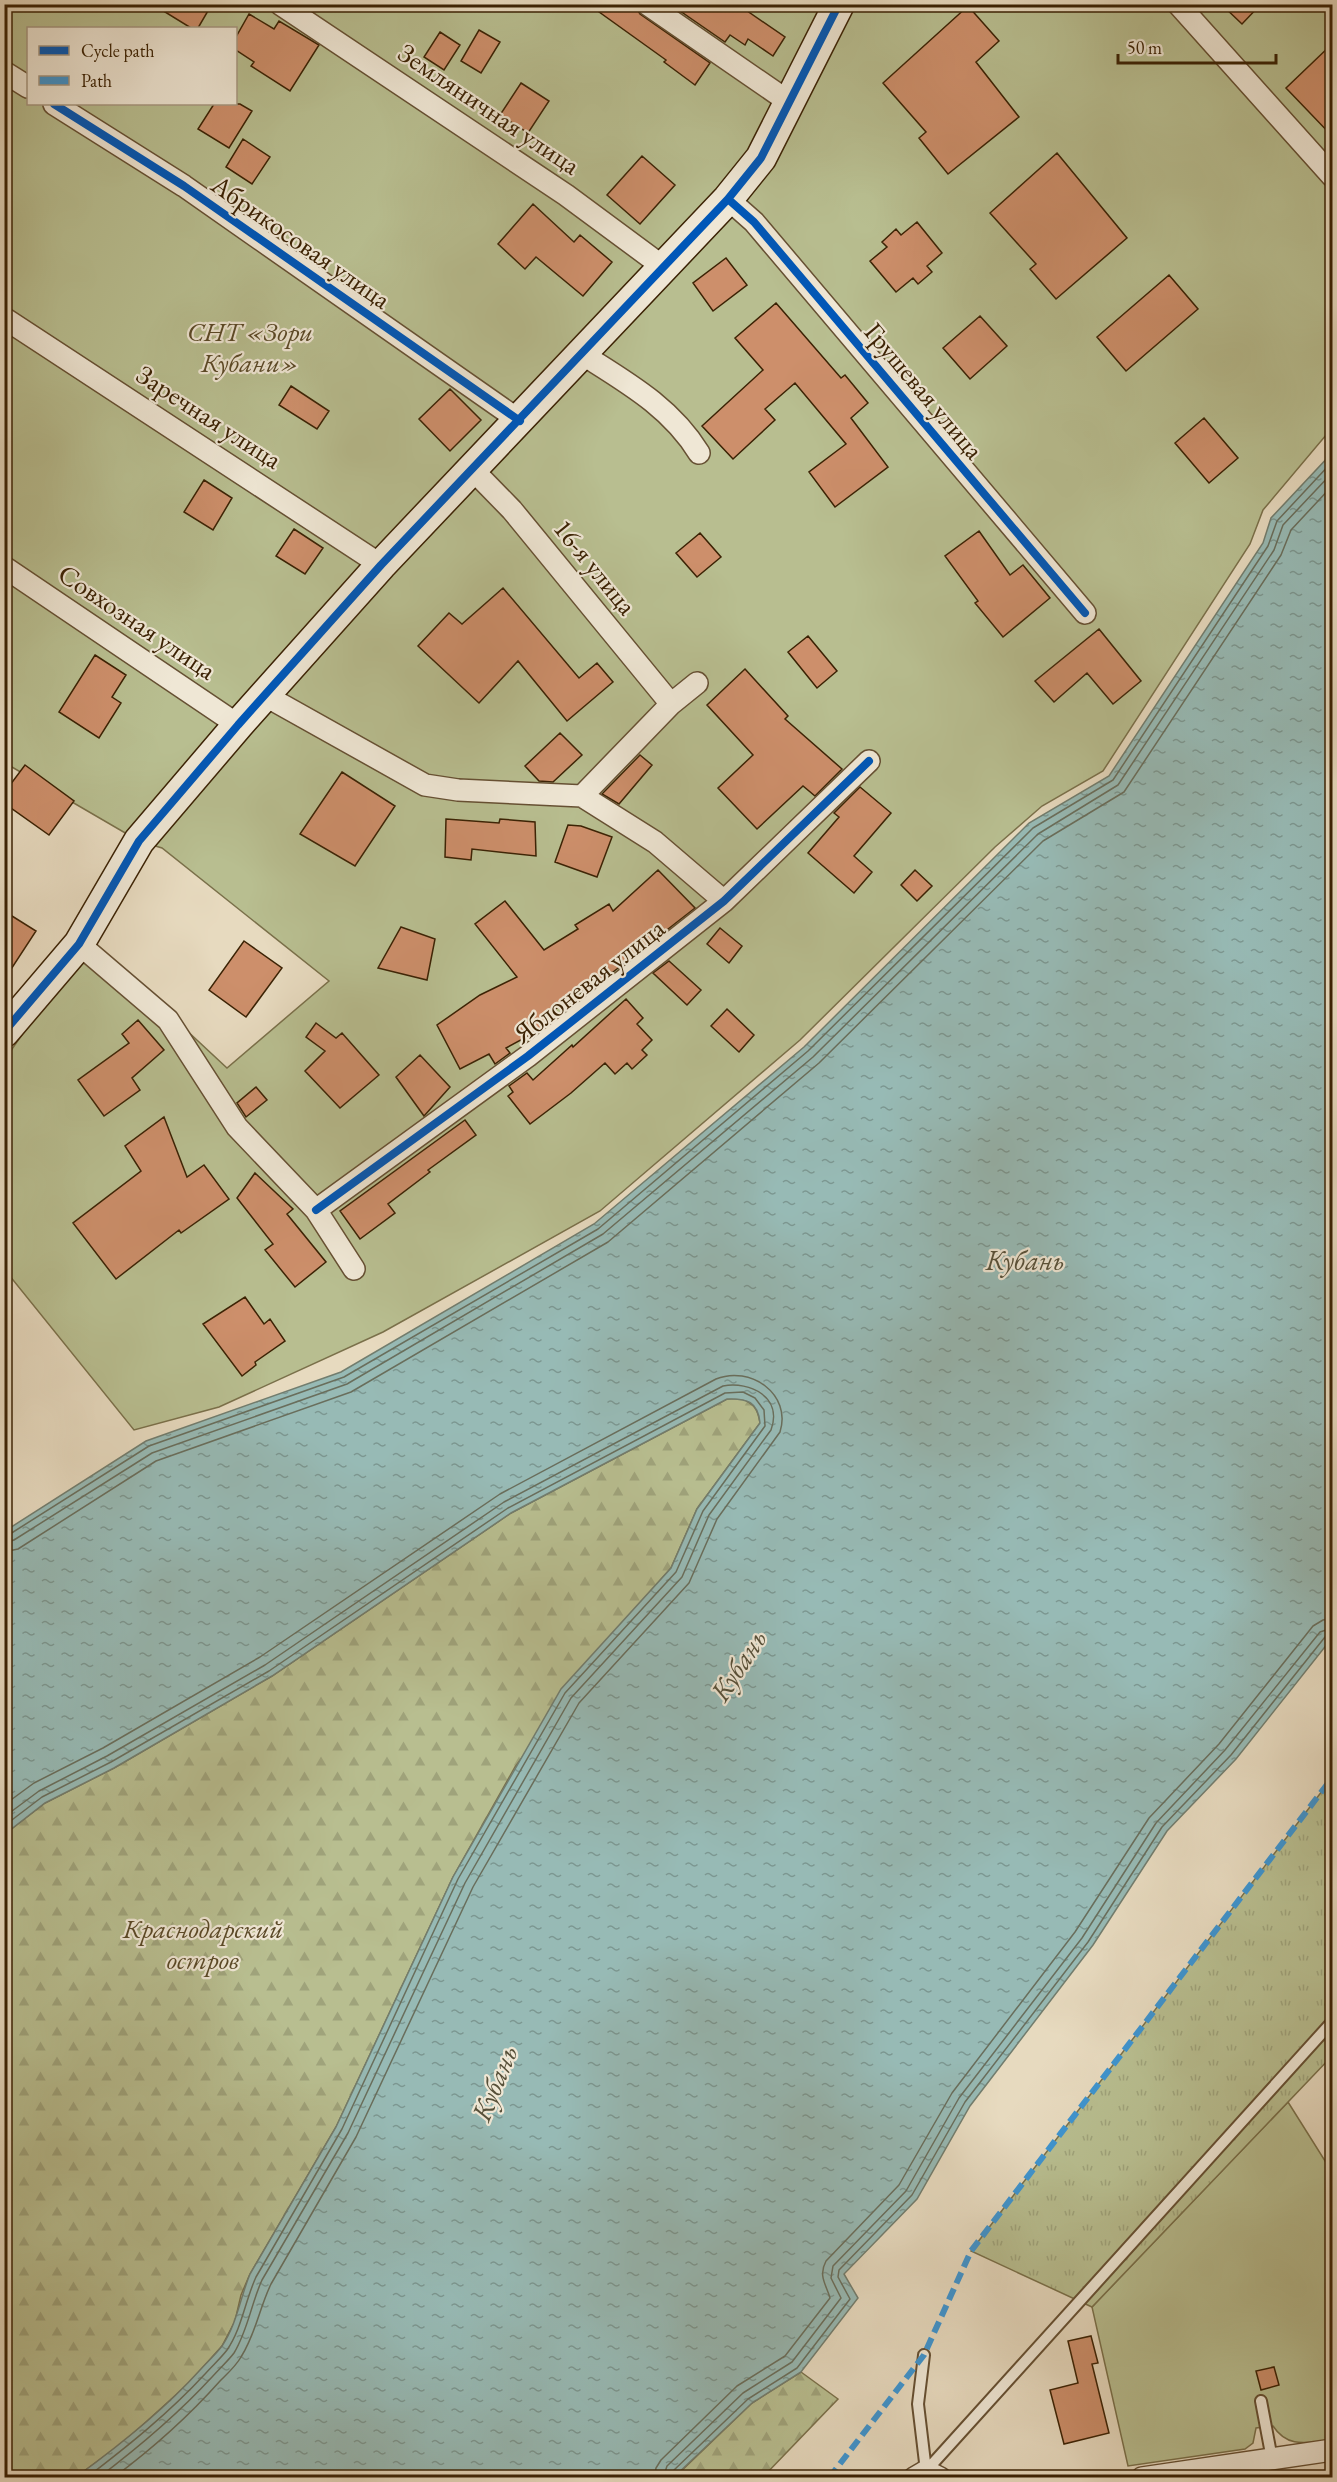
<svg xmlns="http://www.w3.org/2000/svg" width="1337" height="2482" font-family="'EB Garamond',serif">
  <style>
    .green { fill: #b8be90; stroke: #7a704a; stroke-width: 1.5; fill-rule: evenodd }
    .forest { fill: url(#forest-firs); stroke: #7a704a; stroke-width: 1.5 }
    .park { fill: url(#park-tufts); stroke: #7a704a; stroke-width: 1.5 }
    .water { fill: url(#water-ripples); stroke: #727d6e; stroke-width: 1.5 }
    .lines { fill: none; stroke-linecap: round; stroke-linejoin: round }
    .shore { stroke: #696e5c; stroke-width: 1.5 }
    .building { fill: #cd8f6b; stroke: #3b2204; stroke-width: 1.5 }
    .lane-casing { stroke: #665033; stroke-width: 14 }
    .street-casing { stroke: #665033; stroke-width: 24 }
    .secondary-casing { stroke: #3b2204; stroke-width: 33 }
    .lane { stroke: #efe7d5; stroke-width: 10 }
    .street { stroke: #efe7d5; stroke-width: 21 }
    .secondary { stroke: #efe7d5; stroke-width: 30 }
    .quiet { stroke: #3e95d1; stroke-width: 6; stroke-dasharray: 12 6; stroke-linecap: butt }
    .cycleway-casing { stroke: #efe7d5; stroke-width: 11 }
    .cycleway { stroke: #0057b8; stroke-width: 8 }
    .labels { text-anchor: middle; stroke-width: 4.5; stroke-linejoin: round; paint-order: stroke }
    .street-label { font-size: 27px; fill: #3b2204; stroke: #efe7d5 }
    .park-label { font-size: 27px; font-style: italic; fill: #5a4927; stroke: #efe7d5 }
    .water-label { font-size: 28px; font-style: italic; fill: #575039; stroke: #efe7d5 }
  </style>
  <defs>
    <pattern id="forest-firs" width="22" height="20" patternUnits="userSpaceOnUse" patternTransform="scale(1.5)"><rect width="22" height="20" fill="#b8be90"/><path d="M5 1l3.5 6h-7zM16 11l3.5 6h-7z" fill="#9fa37b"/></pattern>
    <pattern id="park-tufts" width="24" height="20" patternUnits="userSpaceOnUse" patternTransform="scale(1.5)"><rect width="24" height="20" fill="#b8be90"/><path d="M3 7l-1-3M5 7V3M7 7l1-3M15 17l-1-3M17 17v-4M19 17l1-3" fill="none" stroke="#9fa37b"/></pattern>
    <pattern id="water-ripples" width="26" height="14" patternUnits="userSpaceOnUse" patternTransform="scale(1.5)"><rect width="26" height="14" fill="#97bab5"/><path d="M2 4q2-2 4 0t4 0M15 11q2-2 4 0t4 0" fill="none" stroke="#7c9791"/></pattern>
  </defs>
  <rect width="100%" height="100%" fill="#e7dabf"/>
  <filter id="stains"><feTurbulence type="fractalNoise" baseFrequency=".00333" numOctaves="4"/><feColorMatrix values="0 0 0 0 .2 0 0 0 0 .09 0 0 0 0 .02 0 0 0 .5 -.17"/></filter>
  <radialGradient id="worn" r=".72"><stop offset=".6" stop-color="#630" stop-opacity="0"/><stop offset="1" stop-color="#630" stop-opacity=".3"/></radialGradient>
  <path class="green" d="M5,5H1332V428L1263,510L1250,544L1103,771L1042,806L995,847L800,1040L600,1211L383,1332L219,1407L134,1430L5,1270V1059L33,1019L82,961L98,948L227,1068L329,981L162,848L139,841L5,763ZM28,28H236V104H28Z
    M1288,2102L1332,2172V2440C1308,2442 1288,2449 1273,2426L1256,2428L1253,2443L1245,2449L1128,2466L1092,2307Z"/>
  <path class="forest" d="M741,1398C754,1404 758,1409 760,1423L697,1509L671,1568L625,1620L515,1767L453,1877L336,2127L250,2274L241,2295L235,2321L222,2346L188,2384L125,2441L76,2477L5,2478V1834L45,1803L114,1768L272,1676L511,1513L727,1399Z
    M801,2372L838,2399L763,2477L674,2478L752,2403Z"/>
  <path class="park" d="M1332,1778V2056L1092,2307L971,2251Z"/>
  <path class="water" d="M1332,453V1638L1236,1759L1167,1831L1093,1945L970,2106L917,2199L844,2274L858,2298L801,2372L752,2403L674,2477H76C120,2445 163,2411 200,2370C207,2362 216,2354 222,2346C237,2324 240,2298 250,2274L336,2127L453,1877L561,1689L671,1568L697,1509L760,1423C758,1402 747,1398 727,1399L511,1513L272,1676L114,1768L45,1803L5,1834V1531L146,1441L341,1372L594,1224L804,1047L1029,823L1109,776L1263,543L1271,518Z"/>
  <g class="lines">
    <path class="shore" d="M4,1535L10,1534L149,1446L344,1377L598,1229L808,1051L1033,828L1113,780L1268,546L1277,521L1332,462
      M4,1543L14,1540L152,1453L347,1384L603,1234L813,1057L1038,834L1118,785L1274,550L1283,525L1332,473
      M4,1552L18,1549L156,1461L351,1392L608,1242L819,1063L1043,841L1124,792L1281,555L1291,530L1332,486
      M4,1805L34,1783L103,1748L260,1657L500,1494L716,1379C750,1365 792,1394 780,1432L717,1519L689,1583L579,1703L473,1887L356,2137L271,2284C259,2309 256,2333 241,2357C236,2366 227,2374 220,2381C188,2417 152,2449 113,2478
      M4,1817L39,1791L107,1756L265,1665L504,1502L723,1386C750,1381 783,1397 771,1430L709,1515L682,1577L571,1698L465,1883L348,2133L262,2280C251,2304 248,2330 234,2353C228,2361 219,2369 212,2377C178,2414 139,2447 98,2478
      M4,1826L42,1797L111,1762L269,1671L508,1508L725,1393L743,1392L755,1398L764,1410L765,1426L703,1511L676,1572L565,1693L458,1879L342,2129L256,2277C245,2301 242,2328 227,2350C221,2358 212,2366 205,2374C169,2413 128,2446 86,2478
      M654,2478L656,2468L661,2460L737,2386L785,2356L830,2298C826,2284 818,2276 826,2261L899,2185L952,2093L1075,1932L1149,1818L1219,1744L1313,1626L1323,1620L1332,1618
      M663,2478L667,2466L743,2393L792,2362L841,2298L831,2278L833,2266L906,2191L959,2098L1082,1938L1156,1823L1225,1750L1320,1632L1332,1628
      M671,2478L673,2471L748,2399L797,2368L850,2299L838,2277L839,2270L912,2195L965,2102L1088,1942L1162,1827L1231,1755L1325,1637L1332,1635"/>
  </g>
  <path class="building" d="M152,4H212L198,28H191Z
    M588,4H634L640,14L710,63L695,85L664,62L666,60Z
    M670,4H737L785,37L773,56L748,39L745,45L730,35L725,42Z
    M1221,4H1261L1242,24Z
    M968,6L999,41L976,62L1019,117L948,174L919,138L926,132L883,83Z
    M249,14L274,29L279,21L319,45L290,91L251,66L254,62L236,50V37Z
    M479,30L500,42L481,73L461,61Z
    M440,32L460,45L444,70L424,57Z
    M1332,44V136L1286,88Z
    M521,83L549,101L528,133L500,115Z
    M214,104H240L252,111L229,148L198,129Z
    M243,139L270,157L252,184L226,167Z
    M1057,153L1127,238L1056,299L1030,269L1036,264L990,213Z
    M642,156L675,185L640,224L607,195Z
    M533,204L574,242L580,235L612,262L583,296L536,257L525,269L498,244Z
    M917,222L942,253L927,266L932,272L918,284L913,278L896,292L870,261L887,247L882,242L896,229L901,235Z
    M726,258L747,285L713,311L693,283Z
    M1169,275L1198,309L1126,371L1097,337Z
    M776,303L841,378L845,375L868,403L851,418L888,467L835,507L809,472L846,444L795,383L765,409L775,420L733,459L702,426L763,370L735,338Z
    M980,316L1007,346L970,379L943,348Z
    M291,386L329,411L317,429L279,405Z
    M450,389L481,420L450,451L419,419Z
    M1204,418L1238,458L1209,483L1175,443Z
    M204,480L232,498L213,530L184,512Z
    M294,529L323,548L305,574L276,556Z
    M979,531L1010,575L1023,565L1050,598L1003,637L975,603L978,601L945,556Z
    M700,533L721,557L697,577L676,553Z
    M503,588L579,678L597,663L613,682L567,721L518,661L479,703L418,646L449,613L462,624Z
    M1099,629L1141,681L1113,704L1087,673L1054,702L1035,681Z
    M808,636L837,671L817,688L788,652Z
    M95,655L126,675L112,697L121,703L99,738L59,712Z
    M745,669L788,716L785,719L842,769L815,796L803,786L757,829L718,788L753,755L707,705Z
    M560,733L582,755L553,782L539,781L525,766Z
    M640,755L652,765L619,804L602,794Z
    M25,765L74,801L49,835L4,803V793Z
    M342,772L395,806L355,866L300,834Z
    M860,787L891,813L854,856L872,872L854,893L808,853L839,817L834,813Z
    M446,819L499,823L500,819L535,822L536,856L472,849L471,860L445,857Z
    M568,825L581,826L612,837L597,877L555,862Z
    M658,870L695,908L613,972L552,1011L556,1017L543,1028L506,1048L510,1053L495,1064L489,1054L460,1069L437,1025L480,995L517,977L475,924L505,901L544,950L578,929L575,925L609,904L613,911Z
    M915,870L932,886L917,901L901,885Z
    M4,911L36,931L4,980Z
    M401,927L435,939L427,980L378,968Z
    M720,928L742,946L729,963L707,944Z
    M244,941L282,968L246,1017L209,990Z
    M669,961L701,990L687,1005L653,973Z
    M626,999L643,1018L637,1024L652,1040L642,1050L647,1055L632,1069L627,1063L615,1074L605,1063L571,1093L530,1124L508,1096L513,1092L509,1086L527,1073L533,1080L572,1045L573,1047Z
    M727,1009L754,1035L739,1052L711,1026Z
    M138,1020L164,1050L132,1078L140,1090L104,1116L78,1080L129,1043L122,1034Z
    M316,1023L336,1038L342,1033L379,1075L340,1108L305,1071L325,1051L306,1037Z
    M420,1055L450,1087L424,1116L396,1077Z
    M256,1087L267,1100L246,1117L237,1103Z
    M164,1117L187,1177L204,1165L229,1199L181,1233L179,1230L116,1279L73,1223L141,1171L125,1146Z
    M465,1120L476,1135L428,1170L430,1172L388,1204L395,1213L360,1239L340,1211Z
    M255,1173L293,1209L287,1214L326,1262L295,1287L265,1250L273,1244L237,1198Z
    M245,1297L264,1324L270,1319L285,1341L255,1362L256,1365L242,1376L203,1324Z
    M1091,2336L1098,2363L1092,2364L1109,2433L1064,2444L1050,2390L1078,2383L1068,2341Z
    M1274,2367L1279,2385L1261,2390L1256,2371Z"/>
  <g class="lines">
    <defs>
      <path id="lane" d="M924,2355L918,2404L926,2471
        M1261,2401L1272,2459
        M926,2471L1332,2022"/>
      <path id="street" d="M280,4L566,195L662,266
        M647,4L789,102
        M1178,4L1332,176
        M4,72L28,87
        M54,104L184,186L520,421
        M728,199L754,222L1085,613
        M4,318L381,565
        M582,354C626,382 671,407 699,453
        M472,469L512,510L671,704
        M4,567L238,725
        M266,696L425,785L458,790L582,796L671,704L697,683
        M582,796L655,842L724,901
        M79,944L168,1020L237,1127L316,1210L354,1269
        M316,1210L528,1056L724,901L869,761
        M914,2478L926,2471L940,2478
        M1142,2478L1332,2450"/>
      <path id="secondary" d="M4,1032L79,944L139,841L238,725L381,565L728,199L761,158L839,4"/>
    </defs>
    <use href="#lane" class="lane-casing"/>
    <use href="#street" class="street-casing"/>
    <use href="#secondary" class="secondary-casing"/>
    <use href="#lane" class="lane"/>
    <use href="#street" class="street"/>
    <use href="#secondary" class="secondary"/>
    <path class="quiet" d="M829,2478L924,2355L971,2251L1332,1778"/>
    <defs>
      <path id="cycleway" d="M54,104L184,186L520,421
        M728,199L754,222L1085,613
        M4,1032L79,944L139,841L238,725L381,565L728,199L761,158L839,4
        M316,1210L528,1056L724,901L869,761"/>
    </defs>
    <use href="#cycleway" class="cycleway-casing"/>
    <use href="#cycleway" class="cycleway"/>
  </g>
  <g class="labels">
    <g class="street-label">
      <text transform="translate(489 109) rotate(34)" y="9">Земляничная улица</text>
      <text transform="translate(301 242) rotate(35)" y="9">Абрикосовая улица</text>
      <text transform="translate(924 391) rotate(50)" y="9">Грушевая улица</text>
      <text transform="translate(209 417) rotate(33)" y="9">Заречная улица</text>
      <text transform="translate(595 567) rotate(51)" y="9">16-я улица</text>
      <text transform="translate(137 622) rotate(34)" y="9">Совхозная улица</text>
      <text transform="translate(589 981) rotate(-38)" y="9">Яблоневая улица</text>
    </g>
    <g class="park-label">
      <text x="250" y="341">СНТ «Зори<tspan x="250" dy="31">Кубани»</tspan></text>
      <text x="203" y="1938">Краснодарский<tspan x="203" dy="31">остров</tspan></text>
    </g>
    <g class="water-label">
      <text x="1025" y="1270">Кубань</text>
      <text transform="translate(738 1665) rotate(-57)" y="10">Кубань</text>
      <text transform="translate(494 2083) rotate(-68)" y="10">Кубань</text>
    </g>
  </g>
  <rect width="1337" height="2482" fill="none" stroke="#e7dabf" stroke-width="24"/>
  <rect x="6" y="6" width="1325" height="2470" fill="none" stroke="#3b2204" stroke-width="3"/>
  <rect x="12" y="12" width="1313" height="2458" fill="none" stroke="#3b2204" stroke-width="1.5"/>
  <rect x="27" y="27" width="210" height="78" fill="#efe7d5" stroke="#a79881" stroke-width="1.5"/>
  <rect x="39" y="46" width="30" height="9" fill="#0057b8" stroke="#a79881" stroke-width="1.5"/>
  <text x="81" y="57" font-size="18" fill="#3b2204">Cycle path</text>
  <rect x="39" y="76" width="30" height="9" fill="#3e95d1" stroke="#a79881" stroke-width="1.5"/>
  <text x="81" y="87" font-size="18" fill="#3b2204">Path</text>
  <path d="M1118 54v9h158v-9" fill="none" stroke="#3b2204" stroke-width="3"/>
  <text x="1127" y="54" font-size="18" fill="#3b2204" stroke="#efe7d5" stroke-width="4.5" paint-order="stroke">50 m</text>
  <rect width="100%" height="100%" filter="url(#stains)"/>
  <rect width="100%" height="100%" fill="url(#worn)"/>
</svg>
